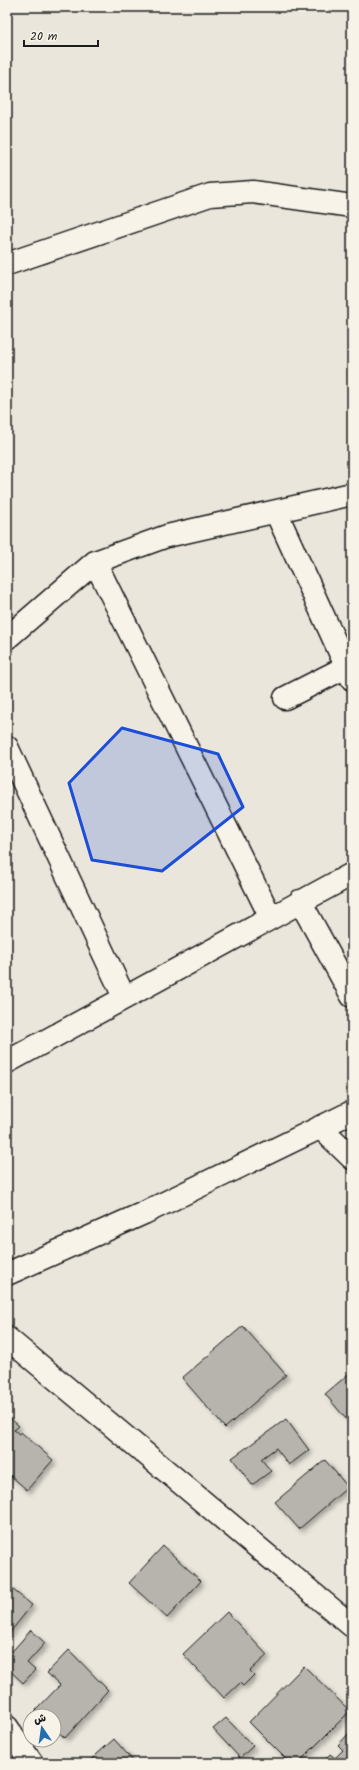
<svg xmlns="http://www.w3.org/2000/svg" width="359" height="1770" font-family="Kalam,'Playpen Sans Arabic',sans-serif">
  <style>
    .building { fill: #b6b4ac; stroke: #1c1c1c; filter: url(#shadow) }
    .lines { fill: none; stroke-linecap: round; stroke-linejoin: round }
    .minor-casing { stroke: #1c1c1c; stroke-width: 25 }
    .minor { stroke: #f7f3e8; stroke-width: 22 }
    .marked { fill: #1d4ed8; fill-opacity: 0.2; stroke: #1d4ed8; stroke-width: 3; stroke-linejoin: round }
  </style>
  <defs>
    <filter id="shadow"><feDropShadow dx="3.5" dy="3.5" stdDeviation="2" flood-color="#0004"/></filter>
  </defs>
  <rect width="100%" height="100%" fill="#eae6dc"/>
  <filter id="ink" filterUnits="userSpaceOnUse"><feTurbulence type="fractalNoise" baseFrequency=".025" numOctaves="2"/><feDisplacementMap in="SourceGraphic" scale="8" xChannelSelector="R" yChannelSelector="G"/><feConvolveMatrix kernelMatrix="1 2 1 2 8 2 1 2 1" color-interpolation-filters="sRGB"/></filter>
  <g filter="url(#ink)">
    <path class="building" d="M243,1326L286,1375L225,1428L182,1378Z
      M352,1371V1426L325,1394Z
      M11,1419L19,1426L14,1430L19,1434L21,1432L53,1460L27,1490L10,1475L7,1479V1420L8,1421Z
      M286,1419L309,1450L289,1465L276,1448L261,1459L271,1471L252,1485L232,1458Z
      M325,1460L348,1487L299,1529L275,1502Z
      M163,1546L201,1581L167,1618L129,1583Z
      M7,1585L32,1605L7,1636Z
      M227,1612L267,1655L250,1671L254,1675L243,1686L240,1683L224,1698L183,1654Z
      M31,1630L45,1643L27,1663L35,1670L23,1683L7,1668V1657Z
      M69,1650L108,1690L65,1738L54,1728V1716H40L35,1711L60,1685L47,1673Z
      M304,1666L350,1711L298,1763H290L249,1722Z
      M226,1718L253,1746L240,1758L213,1729Z
      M352,1730V1763H322L330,1754L335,1758L343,1750L338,1745Z
      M114,1739L135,1763H87Z"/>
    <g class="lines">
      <defs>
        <path id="minor" d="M7,264L210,195L253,192L352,206
          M276,512L352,679
          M95,562L271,918
          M7,638L95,562L167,536L352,494
          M285,698L346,667
          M7,747L124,997
          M300,901L352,996
          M7,1062L352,874
          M320,1127L352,1158
          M7,1274L144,1213L352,1112
          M7,1338L352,1626
          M7,1727L32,1763"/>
      </defs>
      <use href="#minor" class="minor-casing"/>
      <use href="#minor" class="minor"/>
    </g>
  </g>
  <path class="marked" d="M122,728L218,754L243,807L162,871L92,860L69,783Z"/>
  <rect width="359" height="1770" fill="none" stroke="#f7f3e8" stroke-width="24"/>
  <rect x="12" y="12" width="335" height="1746" fill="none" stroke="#1c1c1c" stroke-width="1.5" filter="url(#ink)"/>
  <g transform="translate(42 1728) rotate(347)"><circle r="19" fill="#f7f3e8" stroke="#9f9d96"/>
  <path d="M0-3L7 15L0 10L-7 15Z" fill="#1f6fb2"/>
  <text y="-6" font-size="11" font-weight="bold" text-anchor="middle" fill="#1c1c1c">ش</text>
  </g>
  <path d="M24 40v6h74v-6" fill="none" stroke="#1c1c1c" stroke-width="2"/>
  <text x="30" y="40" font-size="12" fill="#1c1c1c" stroke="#f7f3e8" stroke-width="3" paint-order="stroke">20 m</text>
</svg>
